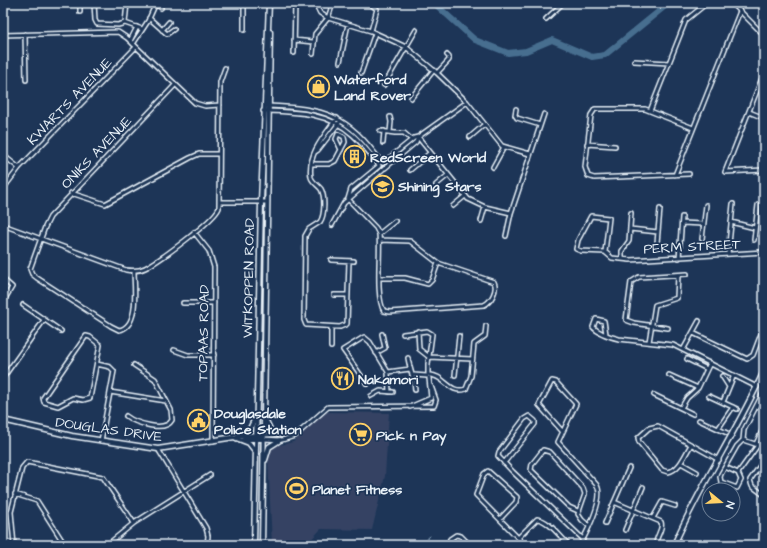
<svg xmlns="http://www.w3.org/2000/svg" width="767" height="548" font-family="'Architects Daughter',sans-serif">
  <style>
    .built { fill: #344364 }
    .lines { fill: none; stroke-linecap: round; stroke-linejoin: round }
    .stream { stroke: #87a2b9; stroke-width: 1 }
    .river { stroke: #476e8f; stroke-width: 6 }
    .street-casing { stroke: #e8f1f8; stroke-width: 6 }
    .secondary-casing { stroke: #e8f1f8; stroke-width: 7 }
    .street { stroke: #1d3557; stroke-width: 3 }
    .secondary { stroke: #1d3557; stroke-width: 4 }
    .labels { text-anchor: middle; stroke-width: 3.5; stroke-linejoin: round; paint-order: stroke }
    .poi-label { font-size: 14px; font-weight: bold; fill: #e8f1f8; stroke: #1d3557; text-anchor: start }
    .street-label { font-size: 14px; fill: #e8f1f8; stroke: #1d3557 }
  </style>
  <rect width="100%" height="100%" fill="#1d3557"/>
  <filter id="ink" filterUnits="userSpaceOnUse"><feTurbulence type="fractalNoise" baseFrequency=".025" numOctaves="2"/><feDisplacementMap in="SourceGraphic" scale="8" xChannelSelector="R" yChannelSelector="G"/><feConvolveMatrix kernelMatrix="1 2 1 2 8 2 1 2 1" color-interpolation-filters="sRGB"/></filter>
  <g filter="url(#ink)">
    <path class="built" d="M326,412L389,413L385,476L372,530L321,529L306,545H272L268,458L271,447L293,442Z"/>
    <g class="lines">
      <path class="stream" d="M420,545L430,536"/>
      <path class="river" d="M434,3L475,40L508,53L526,51L552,40L592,57L605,55L669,3"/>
      <defs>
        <path id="street" d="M94,3L95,20L97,24L118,25L125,23
          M156,3L161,8
          M244,3V30
          M315,3L320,13L328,18L371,31L406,47L437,73L467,102L502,146L530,154
          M369,3L377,9L371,31
          M732,3L764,35
          M80,12V3
          M149,18L167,34L174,29
          M546,19L563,3
          M125,23L127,3
          M125,23L142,29
          M162,30L169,22
          M25,34L26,80
          M3,35L118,32L127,38L195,103L205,106L220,105
          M294,40L313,42
          M130,41L137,27
          M133,44L148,21L156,3
          M294,53L295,3
          M313,54L315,34L328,18L333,3
          M634,61L669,63
          M340,62L348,24
          M361,73L375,33
          M437,73L449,60V57L447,55
          M764,73L725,172L764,170
          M384,85L416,30
          M411,98L434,70
          M267,106C325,108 347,114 382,163
          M516,109L515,115L517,118L540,125
          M263,111C296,112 328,112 353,135C363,144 371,155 379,165
          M650,111L686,20L707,3
          M749,112L764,118
          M337,118C325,135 307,154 311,177C312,182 318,185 321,189C325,196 325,215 320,222L309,229L305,236L304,320L306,325L340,327L347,324L349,261
          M380,131L395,133H404L411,139
          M390,132L391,122L390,117
          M418,137L468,199L485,207L511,213
          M470,137L484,125
          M383,143L384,131
          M587,144L615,146
          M315,152L318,150L339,123
          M3,155L19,168
          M383,163L414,138L418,137
          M312,164H329L335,161L345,142L344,137L338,134L336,139L341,150
          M493,167L504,147
          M385,168L416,142L418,137L467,102
          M410,170L430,153
          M689,174L594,178L588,176L585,167L591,115L595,109H645L693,128
          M675,175L740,11
          M436,185L448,175
          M3,189L19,168L136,47
          M71,193L105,204L190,158L199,154H219
          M348,199L376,228L379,234C381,252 375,297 384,311L390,312L484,305C491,302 498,290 494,282L438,263L410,241L380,240
          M348,199L351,189L379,166
          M219,202H267
          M453,206L465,196
          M481,221L485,207
          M731,222L755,228
          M682,223L703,224
          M3,225L126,270C133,271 139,271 145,268C159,261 214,221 219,208L220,82L225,68
          M332,225L344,203L383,169
          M630,229L658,232
          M194,232L209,251L214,267L213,441
          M379,234L395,221
          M506,236L511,213L544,114
          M702,239L706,205
          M754,240L758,205
          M657,243L660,209
          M605,252L581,251L576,249L578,240L591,216L609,218L605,252L612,258L630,260L764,252
          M728,254L733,204
          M679,258L682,217
          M622,259V251L629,241L631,213
          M331,260L354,261
          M134,271C134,286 140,327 119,330L111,326L37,278L32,274L30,269L45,227L50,217L175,85
          M380,278H405L428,284L432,280L438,263
          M3,279L12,287L3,302
          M334,295H348
          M183,303H214
          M23,305L61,331
          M331,327V347
          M668,328L634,323L626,320L631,282L639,277L687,274
          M418,331L419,349L429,357L472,359
          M693,333L747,359L753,355L761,334
          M403,334L427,331L432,334L428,364V374
          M606,334L604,321L596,319L593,327C598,333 611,337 619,339L673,345L757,387
          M86,336L90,337L100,345L90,398L83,400L73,398L58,406L44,402L43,398Z
          M649,342L655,305L677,298L678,275
          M174,350L188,355H214
          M683,350L699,321
          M376,353L385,348L382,334
          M408,358C410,370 414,378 415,390
          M687,359L707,369
          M97,364L110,367L114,371L101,441
          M388,372L410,369
          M414,375L427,376
          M430,375C444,375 450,395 466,389L471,376L474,344L485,336L486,326
          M455,375L459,336
          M669,375L698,388
          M722,376L729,387
          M3,378L44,320
          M367,384L343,350L364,337L370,342L388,372L389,392
          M110,392L166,401
          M654,395L693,414
          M371,396L380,391L393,392
          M709,396L737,409
          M723,402L734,375
          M410,407L431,398L429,378
          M681,408L687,398L698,388L710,363
          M126,416C135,423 165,433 172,420L171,410L155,379L134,365
          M699,420L727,433
          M718,429L733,407
          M562,431L539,405L552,381L556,382L576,404L558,442L596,484C606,496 587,532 580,545
          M263,435L297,434
          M263,439L282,440L295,436L328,407L434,406L436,400L431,386
          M743,440L744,430L764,391
          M756,444L764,427
          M691,445C685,454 680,470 668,472L662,470L639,442L638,438L649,428L658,426L719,460
          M158,449L206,528L208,536L207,545
          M764,460L750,480L752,486L764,495
          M504,463L535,424V421L529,416L524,419L499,452L498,456L513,472L583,539
          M681,463L697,472
          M725,467L738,473L741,480L737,488L721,482L720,477L721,474L737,446L743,440L764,447
          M738,473L758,445
          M15,494L37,501L65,545
          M614,502L661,522C664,529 655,537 656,545
          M578,511L569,507L531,470L532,464L543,450L550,452L583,488L585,494L578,514L582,520L589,526
          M653,518L662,502L675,506
          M500,519L516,502L517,497L488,471L484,474L476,495L525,545
          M605,523L629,468
          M625,530L643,487
          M518,538L537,519C549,520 560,537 569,545
          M14,545L11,512L22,468L27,462L103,477L134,523
          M107,545L134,523L210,475
          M448,545L450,539L456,535L461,536L470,545
          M600,545H605"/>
        <path id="secondary" d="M265,419L271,431L281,435
          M3,420L72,436L158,449L241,436L263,435
          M237,436L250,429L255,418
          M236,438L249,443L256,452
          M244,439H263
          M265,460L269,447L280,440
          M254,545L261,202L269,3
          M262,545L270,32
          M674,545C700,485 737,431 764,371"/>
      </defs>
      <use href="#street" class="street-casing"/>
      <use href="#secondary" class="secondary-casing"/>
      <use href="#street" class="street"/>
      <use href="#secondary" class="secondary"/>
    </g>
  </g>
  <defs>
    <symbol id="shop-ring" viewBox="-11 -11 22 22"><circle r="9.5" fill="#1d3557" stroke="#ffd166" stroke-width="1.5"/><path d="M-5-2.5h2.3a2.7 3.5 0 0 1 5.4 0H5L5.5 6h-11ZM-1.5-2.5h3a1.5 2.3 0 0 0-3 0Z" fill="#ffd166"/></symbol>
    <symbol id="building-ring" viewBox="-11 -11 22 22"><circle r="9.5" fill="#1d3557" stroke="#ffd166" stroke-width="1.5"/><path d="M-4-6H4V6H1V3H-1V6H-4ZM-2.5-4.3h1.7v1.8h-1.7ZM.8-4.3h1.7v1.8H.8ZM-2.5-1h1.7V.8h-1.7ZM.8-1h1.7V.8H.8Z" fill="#ffd166"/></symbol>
    <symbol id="school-ring" viewBox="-11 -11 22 22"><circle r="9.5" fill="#1d3557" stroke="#ffd166" stroke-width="1.5"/><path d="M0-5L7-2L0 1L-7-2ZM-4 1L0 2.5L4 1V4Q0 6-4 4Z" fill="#ffd166"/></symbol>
    <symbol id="restaurant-ring" viewBox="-11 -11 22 22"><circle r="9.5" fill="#1d3557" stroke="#ffd166" stroke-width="1.5"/><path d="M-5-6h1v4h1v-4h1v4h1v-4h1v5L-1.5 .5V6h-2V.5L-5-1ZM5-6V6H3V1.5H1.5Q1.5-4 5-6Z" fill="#ffd166"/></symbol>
    <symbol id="civic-ring" viewBox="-11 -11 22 22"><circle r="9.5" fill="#1d3557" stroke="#ffd166" stroke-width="1.5"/><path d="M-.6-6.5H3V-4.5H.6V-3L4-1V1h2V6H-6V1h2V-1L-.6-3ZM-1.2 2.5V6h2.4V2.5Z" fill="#ffd166"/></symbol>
    <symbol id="supermarket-ring" viewBox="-11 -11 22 22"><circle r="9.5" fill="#1d3557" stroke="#ffd166" stroke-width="1.5"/><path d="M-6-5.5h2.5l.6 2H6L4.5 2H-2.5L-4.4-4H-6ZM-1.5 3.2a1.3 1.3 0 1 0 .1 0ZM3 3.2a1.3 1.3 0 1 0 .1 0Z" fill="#ffd166"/></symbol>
    <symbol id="stadium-ring" viewBox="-11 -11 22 22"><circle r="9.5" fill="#1d3557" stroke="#ffd166" stroke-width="1.5"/><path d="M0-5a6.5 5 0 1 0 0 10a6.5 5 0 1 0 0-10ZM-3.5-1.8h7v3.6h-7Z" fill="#ffd166"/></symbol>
  </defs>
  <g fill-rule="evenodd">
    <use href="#shop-ring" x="306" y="74" width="25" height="25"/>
    <use href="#building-ring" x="342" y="144" width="25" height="25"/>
    <use href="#school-ring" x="370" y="174" width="25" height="25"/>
    <use href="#restaurant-ring" x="330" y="366" width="25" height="25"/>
    <use href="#civic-ring" x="186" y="408" width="25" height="25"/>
    <use href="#supermarket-ring" x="348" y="422" width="25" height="25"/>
    <use href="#stadium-ring" x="284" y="476" width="25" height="25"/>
  </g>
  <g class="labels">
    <g class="poi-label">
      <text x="334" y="84">Waterford<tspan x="334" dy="16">Land Rover</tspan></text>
      <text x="370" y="162">RedScreen World</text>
      <text x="398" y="191">Shining Stars</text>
      <text x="358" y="384">Nakamori</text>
      <text x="214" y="418">Douglasdale<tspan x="214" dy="16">Police Station</tspan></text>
      <text x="376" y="440">Pick n Pay</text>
      <text x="312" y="494">Planet Fitness</text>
    </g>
    <g class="street-label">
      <text transform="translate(69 101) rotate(-46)" y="5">KWARTS AVENUE</text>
      <text transform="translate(96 152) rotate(-46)" y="5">ONIKS AVENUE</text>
      <text transform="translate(692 246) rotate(-3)" y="5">PERM STREET</text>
      <text transform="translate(248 278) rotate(-89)" y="5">WITKOPPEN ROAD</text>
      <text transform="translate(203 333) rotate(-89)" y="5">TOPAAS ROAD</text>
      <text transform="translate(109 429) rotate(8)" y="5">DOUGLAS DRIVE</text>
    </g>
  </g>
  <rect width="767" height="548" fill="none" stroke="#1d3557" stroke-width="16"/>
  <rect x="8" y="8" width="751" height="532" fill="none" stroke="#e8f1f8" stroke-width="1.5" filter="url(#ink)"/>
  <g transform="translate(721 502) rotate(108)"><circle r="19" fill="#1d3557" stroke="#6e8097"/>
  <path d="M0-3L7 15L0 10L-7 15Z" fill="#ffd166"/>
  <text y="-6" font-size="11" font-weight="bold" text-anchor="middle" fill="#e8f1f8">N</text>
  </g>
</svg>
